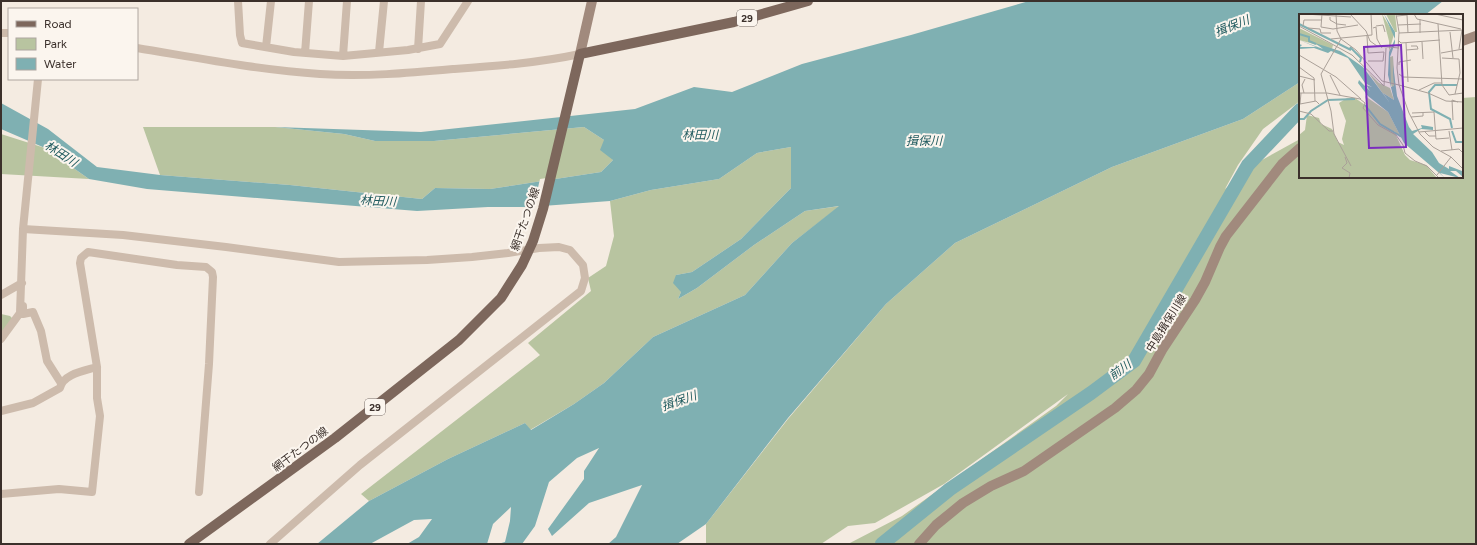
<svg xmlns="http://www.w3.org/2000/svg" width="1477" height="545" font-family="Figtree,'Noto Sans JP',sans-serif">
  <style>
    .green { fill: #b8c4a0 }
    .water { fill: #7fb0b2 }
    .pier { fill: #f4ebe1 }
    .lines { fill: none; stroke-linecap: round; stroke-linejoin: round }
    .river { stroke: #7fb0b2; stroke-width: 14 }
    .street { stroke: #cdbbac; stroke-width: 8 }
    .secondary { stroke: #a18a7d; stroke-width: 10 }
    .primary { stroke: #7d675c; stroke-width: 10 }
    .labels { text-anchor: middle; stroke-width: 4; stroke-linejoin: round; paint-order: stroke }
    .shield { fill: #fbf5ee; stroke: #756b66; stroke-width: 1 }
    .shield-label { font-size: 10px; font-weight: bold; fill: #3b302b }
    .street-label { font-size: 11px; fill: #3b302b; stroke: #fbf5ee }
    .water-label { font-size: 12px; font-style: italic; fill: #1f5a5e; stroke: #fbf5ee }
    .inset-river { fill: none; stroke: #7fb0b2; stroke-width: 2 }
    .inset-road { fill: none; stroke: #aaa098; stroke-width: 1 }
    .view { fill: #7b2cbf; fill-opacity: 0.15; stroke: #7b2cbf; stroke-width: 2 }
    .inset-edge { fill: none; stroke: #3b302b; stroke-width: 2 }
  </style>
  <rect width="100%" height="100%" fill="#f4ebe1"/>
  <path class="green" d="M1300,82V101L1263,129L1238,165L1225,189L1251,166L1300,139V177H1462V98L1476,97V544H848L902,516L1056,406L1068,394L944,484L875,523L848,526L821,544H706V524L788,419L886,304L955,243L1112,167L1243,119Z
    M143,127H275L344,134L375,141H434L584,127L604,140L613,160L601,172L490,189L435,188L422,199L290,185L160,175Z
    M1,134L45,148L89,179L1,174Z
    M791,147V188L741,239L692,272L676,275L681,292L678,299L697,288L754,245L805,211L840,206L792,243L745,295L653,337L604,383L574,404L530,430L525,423L448,459L369,501L361,494L540,355L528,343L591,291L588,278L606,266L614,236L610,201L651,190L719,179L757,153Z
    M1,314L10,316L13,319L4,332L1,331Z"/>
  <path class="water" d="M1029,1H1443L1425,15H1300V82L1243,119L1112,167L955,243L886,304L788,418L706,524L677,544H608L616,537L642,485L589,503L552,536L548,529L584,479V471L599,448L577,458L549,482L535,526L522,544H498L505,542L510,521L511,507L493,524L487,544H407L419,537L432,519L414,520L370,544H317L369,501L448,459L525,423L531,430L574,404L604,383L653,337L745,295L792,243L839,206L805,211L754,245L697,288L678,299L681,292L673,283L676,275L692,272L741,239L791,188V147L757,153L719,179L651,190L610,201L529,207H488L417,211L147,189L89,179L45,148L1,129V103L48,129L97,167L160,175L290,185L422,199L435,188L490,189L601,172L613,160L600,150L604,140L584,127L434,141H375L344,134L275,127L421,132L635,109L694,87L732,92L802,64L911,35Z"/>
  <path class="pier" d="M554,177L547,208L533,209L540,179Z"/>
  <g class="lines">
    <path class="river" d="M882,544L950,489L1091,393L1134,361L1248,165L1300,110"/>
    <path class="street" d="M238,1L240,35L242,43L294,52L343,56L408,50L440,44L468,1
      M1,33H9
      M266,47L271,1
      M137,48C198,58 259,70 320,74C364,77 409,73 453,69C495,66 538,63 580,54
      M418,49L421,1
      M379,52L384,1
      M305,53L309,1
      M343,56L347,1
      M23,229L123,235L226,247L339,262L427,260L472,257L508,253L539,248L559,247L570,250L583,265L585,278L581,291L360,465L270,544
      M1,295L22,283
      M23,306V314L33,312L41,331L47,361L61,383
      M1,339L20,313L23,229L38,79
      M1,411L33,403L60,388C63,374 84,371 97,367
      M1,494L59,489L92,492L100,416L97,398V367L80,263L81,258L88,252L177,265L206,267L212,272L213,277L209,364L199,492"/>
    <path class="secondary" d="M1462,41L1476,36
      M580,54L592,1
      M919,544L936,525L963,503L991,486L1024,471L1115,408L1136,390L1149,374L1162,350L1195,300L1205,282L1220,247L1226,236L1282,164L1300,148"/>
    <path class="primary" d="M189,544L335,438L459,340L501,298L522,265L533,241L543,209L580,54L734,22L808,1"/>
  </g>
  <g class="labels">
    <g class="shield">
      <rect x="737" y="10" width="20" height="16" rx="3"/>
      <rect x="365" y="399" width="20" height="16" rx="3"/>
    </g>
    <g class="shield-label">
      <text x="747" y="22">29</text>
      <text x="375" y="411">29</text>
    </g>
    <g class="street-label">
      <text transform="translate(525 219) rotate(-71)" y="4">網干たつの線</text>
      <text transform="translate(1166 323) rotate(-58)" y="4">中島揖保川線</text>
      <text transform="translate(300 449) rotate(-37)" y="4">網干たつの線</text>
    </g>
    <g class="water-label">
      <text transform="translate(1232 26) rotate(-22)" y="4">揖保川</text>
      <text x="700" y="139">林田川</text>
      <text x="924" y="145">揖保川</text>
      <text transform="translate(61 154) rotate(33)" y="4">林田川</text>
      <text transform="translate(378 201) rotate(3)" y="4">林田川</text>
      <text transform="translate(1120 370) rotate(-36)" y="4">前川</text>
      <text transform="translate(679 401) rotate(-19)" y="4">揖保川</text>
    </g>
  </g>
  <g transform="translate(1299 14)">
    <rect width="164" height="164" fill="#f4ebe1"/>
    <path d="M83,0L95,20L90,38V27ZM87,0H96L98,18H96ZM0,14L34,31L33,35L0,26ZM94,42L96,72L93,74L90,61L91,43ZM69,58L80,69L91,74L95,86L84,79L91,90ZM66,82L89,98L101,121V123L95,117L106,141L111,146L127,151L138,164H0V121L6,116L8,101L20,104L22,110L33,115L39,128L45,131L43,125L47,107L40,89L48,84H56L69,93Z" fill="#b8c4a0"/>
    <path d="M85,0L96,18V29L91,43L92,73L95,72L94,58V51L98,82L110,113L113,117L123,114L122,111L134,113V116L122,115L114,120L133,138L140,149L150,155V152L163,157L164,163L157,157H151L161,164L141,159L146,164L105,129L89,98L69,82L59,69L60,66L71,77L67,71L73,73L66,69L49,44L32,37L29,39L15,34L0,35V30L3,31L1,33H17L0,26L24,35L16,29L41,37L64,53L91,89L84,79L95,86L89,61L90,38L96,25Z" fill="#7fb0b2"/>
    <path class="inset-river" d="M0,10L52,36M0,20L10,23V27L17,30M51,33L62,44L61,48M66,91L81,110L103,123M0,105H5L12,97L29,86L56,85M153,114L151,105L132,95L130,78L136,71H158M153,117L157,128H164"/>
    <path class="inset-road" d="M6,0L52,3M23,0L22,13L34,15L59,11M37,0L38,17L42,25L57,36L83,67L100,71L110,99L121,120L134,133L152,143L164,155M51,0L67,17L71,27L78,32L100,34M97,0L100,18L98,54L100,71L129,79L147,87L164,88M115,0L118,5L162,15M136,0L164,6M98,2L108,1L109,19M31,3V6L38,10L47,11M139,10L143,71L150,81L164,79M99,11L122,10M0,12L53,41L85,72L87,34M4,12L5,6H23M77,12L84,11L86,18M9,14L21,15L22,19H32M74,14L77,13L78,25L83,34M151,18L154,44M100,19L164,16M121,19V5M68,22L69,39L85,38L84,47H69M32,25L73,21L72,0M42,25L22,60L32,97L35,120L52,152M100,27L102,29L141,26M123,28L124,45M107,29L109,68M160,35L163,16M107,36L119,35L118,32H112M142,39L164,35M0,41L37,63L62,85M143,44L160,45L161,59L156,80M100,51V48L112,46M0,53L15,64L16,87M100,60L104,63L164,65M31,61L41,81M0,62L16,66M120,76L135,69H143M0,79H28L61,85L66,89L64,94L79,111L97,121L104,131L106,139L116,147L128,152L140,164M2,79L1,90L17,87L20,90M5,79L3,71L6,65M0,97L12,100L30,117H34M113,99L135,98L137,125L150,124M112,103L124,102V99M154,106L153,86L159,88M150,117L153,136M120,118L164,114M126,118L130,122H137M142,137L160,135L164,139M46,143L48,149L43,154L51,159L50,164M138,161L152,143"/>
    <path class="view" d="M102,31L107,133L70,134L65,33Z"/>
    <rect width="164" height="164" class="inset-edge"/>
  </g>
  <rect width="1477" height="545" fill="none" stroke="#3b302b" stroke-width="4"/>
  <rect x="8" y="8" width="130" height="72" fill="#fbf5ee" stroke="#aea6a0"/>
  <rect x="16" y="21" width="20" height="6" fill="#7d675c" stroke="#aea6a0"/>
  <text x="44" y="28" font-size="12" fill="#3b302b">Road</text>
  <rect x="16" y="38" width="20" height="12" fill="#b8c4a0" stroke="#aea6a0"/>
  <text x="44" y="48" font-size="12" fill="#3b302b">Park</text>
  <rect x="16" y="58" width="20" height="12" fill="#7fb0b2" stroke="#aea6a0"/>
  <text x="44" y="68" font-size="12" fill="#3b302b">Water</text>
</svg>
